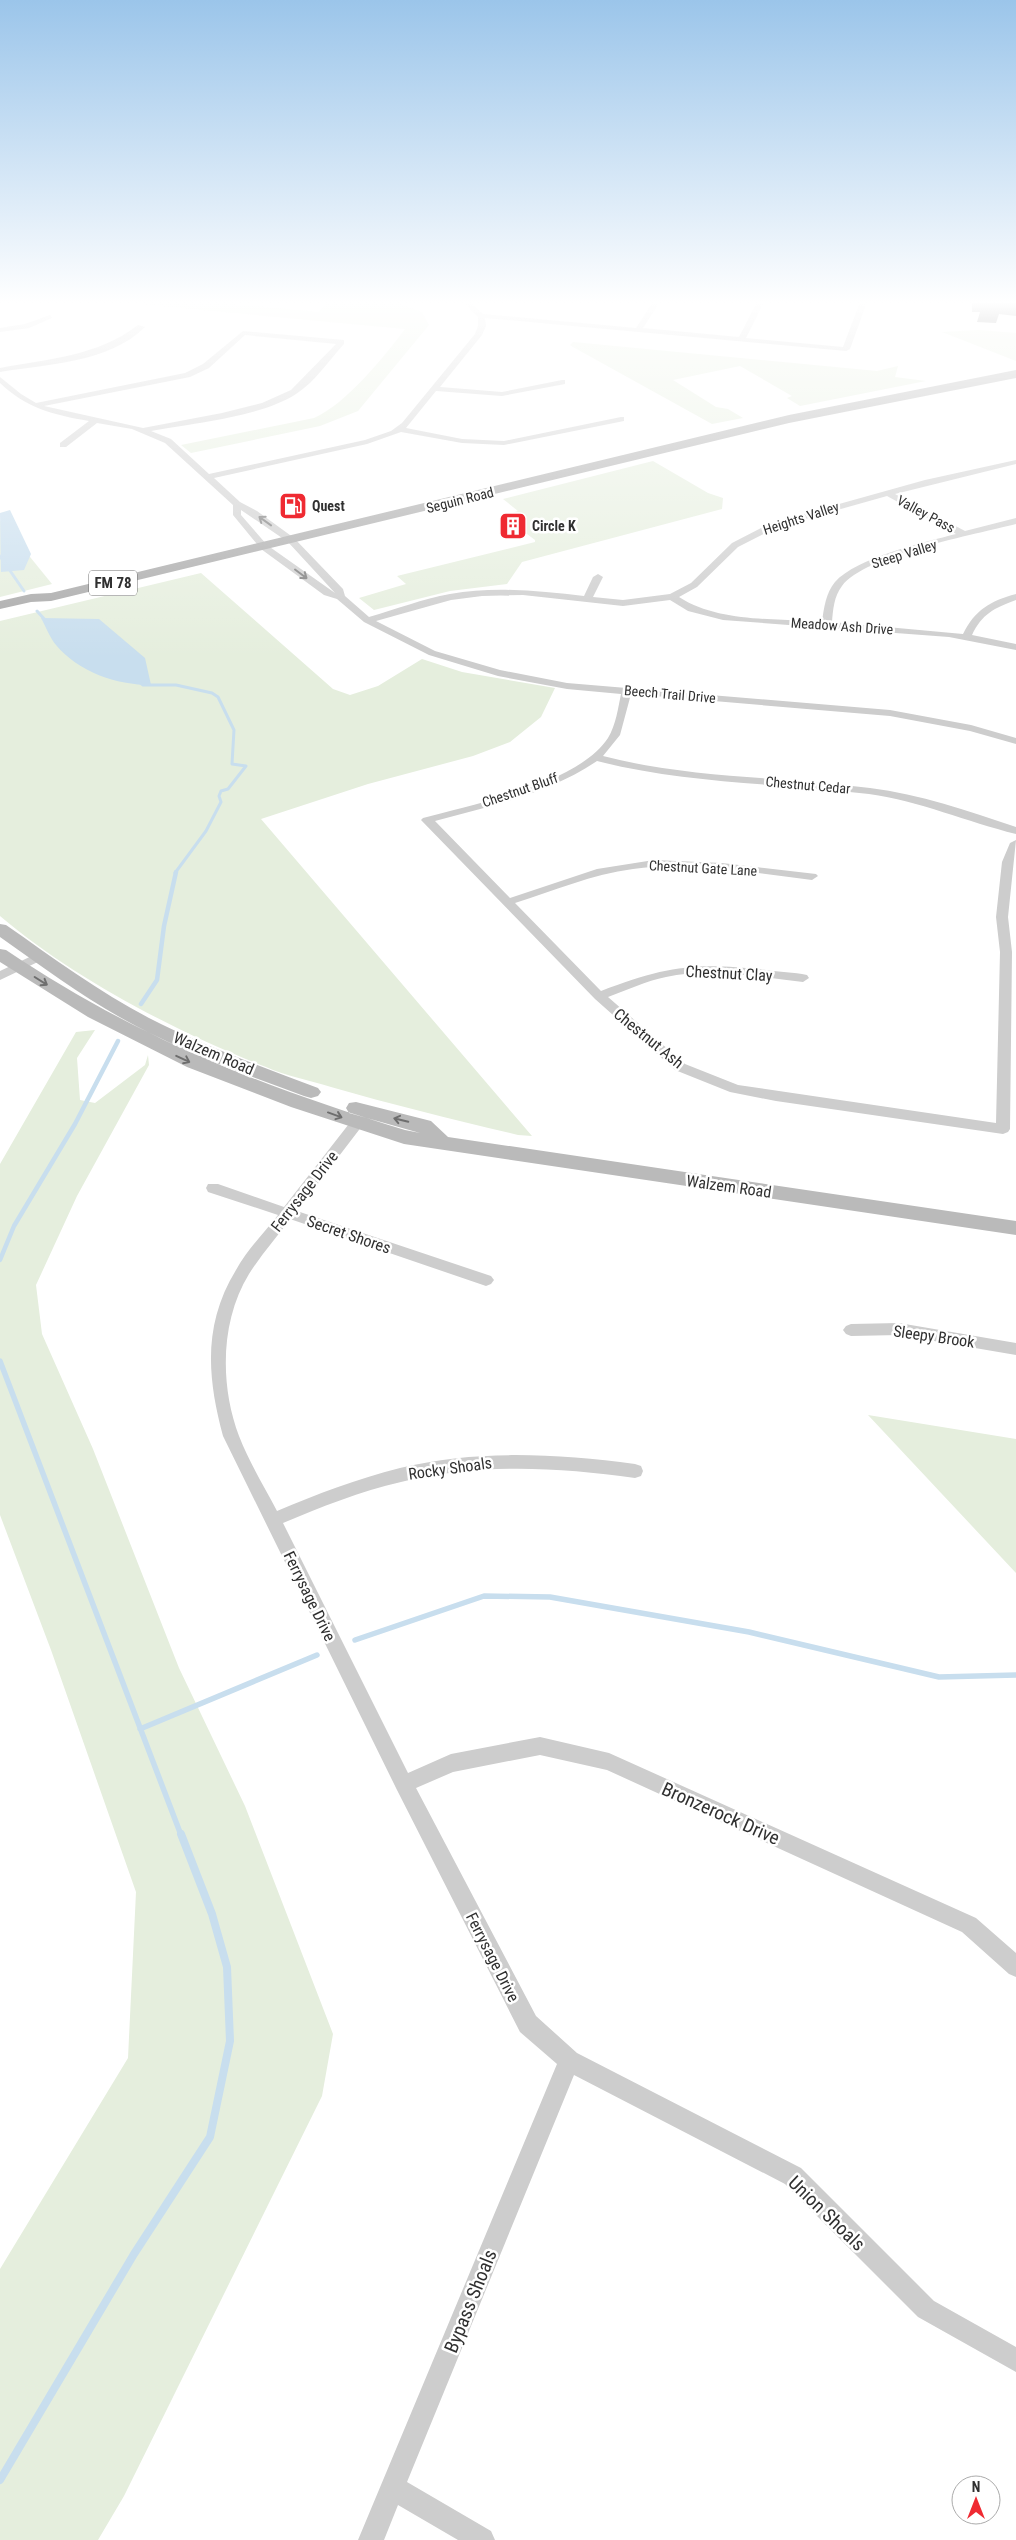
<svg xmlns="http://www.w3.org/2000/svg" width="1016" height="2540" font-family="'Roboto Condensed',sans-serif">
  <style>
    .green { fill: #e5eedd }
    .water { fill: #c8deee }
    .lines { fill: none; stroke-linecap: round; stroke-linejoin: round }
    .stream-far3 { stroke: #c8deee; stroke-width: 3 }
    .stream-far2 { stroke: #c8deee; stroke-width: 4.5 }
    .stream-far1 { stroke: #c8deee; stroke-width: 5.5 }
    .stream { stroke: #c8deee; stroke-width: 8 }
    .building { fill: #171717 }
    .street { fill: #cdcdcd; fill-rule: evenodd }
    .secondary { fill: #bababa; fill-rule: evenodd }
    .primary { fill: #a8a8a8; fill-rule: evenodd }
    .oneway { stroke: #777 }
    .oneway2 { stroke: #6e6e6e }
    .labels { text-anchor: middle; stroke-width: 5; stroke-linejoin: round; paint-order: stroke }
    .far-street-label { font-size: 14px; fill: #303030; stroke: #fff }
    .far-poi-label { font-size: 14px; font-weight: bold; fill: #303030; stroke: #fff; text-anchor: start }
    .shield { fill: #fff; stroke: #6e6e6e; stroke-width: 1 }
    .shield-label { font-size: 15px; font-weight: bold; fill: #303030 }
    .street-label { font-size: 16px; fill: #303030; stroke: #fff }
    .near-street-label { font-size: 19px; fill: #303030; stroke: #fff }
  </style>
  <rect width="100%" height="100%" fill="#fff"/>
  <path class="green" d="M116,302H213L319,312L328,302H395L422,312L429,325L358,411L320,426L191,453L181,445L314,418C346,404 384,357 405,329Z
    M979,330L1016,333V361L942,332Z
    M573,342L877,371L898,366L895,377L926,381L800,406L787,398L792,396L740,366L673,380L716,407L728,409L743,418L712,424L573,347L570,345Z
    M653,461L708,493L723,498L722,509L522,562L507,584L450,591L374,610L359,598L406,584L397,576L535,542V540L503,516L518,511L503,499Z
    M0,520L52,584L0,597Z
    M201,573L333,689L350,695L378,686L422,659L462,672L555,688L541,717L510,742L473,756L368,784L261,819L532,1136L518,1135C455,1120 393,1105 331,1087C309,1080 286,1076 266,1067C176,1032 73,978 0,916V621Z
    M95,1030L77,1058L80,1100L95,1103L145,1065L148,1055L149,1065L77,1196L36,1285L42,1334L93,1449L179,1668L245,1806L333,2034L322,2096L124,2496L98,2540H0V2269L128,2058L136,1892L51,1650L0,1515V1164L76,1032Z
    M868,1415L1016,1439V1573Z"/>
  <path class="water" d="M10,510L31,554L24,570L1,572L0,513Z
    M41,618L99,619L145,658L151,685C116,685 79,672 56,645C50,638 46,627 41,618Z"/>
  <g class="lines">
    <path class="stream-far3" d="M0,556L24,591
      M37,611L46,621
      M139,682L143,685H176L212,693L218,697L234,730L232,764L246,766L228,789L221,791L219,796L221,802L206,831L175,873"/>
    <path class="stream-far2" d="M141,1004L157,980L164,926L176,872
      M0,1260L14,1226L75,1124L118,1041"/>
    <path class="stream-far1" d="M0,1361L181,1835
      M355,1640L484,1596L550,1597L749,1632L939,1677L1016,1675
      M140,1729L317,1655"/>
    <path class="stream" d="M0,2480L134,2254L210,2137L230,2041L227,1967L212,1914L181,1834"/>
  </g>
  <path class="building" d="M972,302H1016V316L999,314L996,323L977,322L980,312H972Z"/>
  <g class="lines">
    <path class="street" d="M463,302H470L483,314L636,328L653,302H660L643,328L739,337L757,302H764L746,338L843,347L860,302H867L850,349L846,351L485,318L486,326L482,335L440,387L502,392L562,380H565V384L502,396L436,391L406,428L462,439L504,441L621,417H624V421L504,445L462,443L401,432L367,444L214,478L240,502L257,511L294,538L343,589L345,596L369,617C396,609 423,599 450,594C495,586 539,591 584,596L593,577L598,574L603,577L593,597L623,600L670,594L691,583L732,543L771,523L925,480L1016,460V464L895,494L965,531L1016,518V524C977,534 865,555 842,586C834,596 833,610 832,622L963,634C975,610 990,601 1016,594V600C994,608 982,614 972,635L1016,644V650L949,637L723,620L688,611L670,600L623,606L523,595L482,596L451,600L376,621L435,651L500,670L567,683L890,710L971,725L1016,738V744L970,731L890,716L631,694L620,735L603,756C691,779 780,776 870,788C920,794 968,811 1016,827V834C967,822 920,801 869,794C778,783 687,784 597,761C548,794 491,806 435,821L510,898L597,869L654,860L722,863L816,874L818,876L812,880C753,873 692,861 633,869C592,874 554,891 515,903L601,991C666,966 696,962 766,970C779,972 794,972 807,975L809,978L803,982C758,977 711,967 666,977C646,981 627,990 608,997L685,1064L738,1085L996,1123L1000,952L996,917L1002,862L1010,843L1016,840L1008,917L1012,952L1010,1129L1008,1132L1003,1134L776,1101L730,1092L675,1070L595,999L421,820L423,818C474,804 578,784 608,738C616,725 618,708 621,694L567,689L498,676L429,655L364,622L337,599L324,595L261,549L233,515V505L165,443L132,429L97,423L66,447H60V443L89,421C54,415 26,408 0,383V377L21,394L36,403L185,373L203,364L243,331L344,340V344C329,360 315,382 296,394C261,417 193,423 151,431L171,439L209,474L365,440L391,431L402,423L475,334L478,326V317ZM245,335L336,344L291,390L262,403L222,413L143,428L44,406L190,377L209,368ZM887,496L956,534C925,542 856,558 835,582C826,593 824,607 822,622C776,618 719,623 679,597L697,587L738,547L777,527ZM241,510L288,542L335,593L267,545L241,515Z
      M50,315L52,318L29,328L0,332V328L25,324Z
      M138,325L145,327C109,363 47,364 0,372V368C49,359 98,356 138,325Z
      M38,953L44,957L42,960L0,980V971Z
      M357,1118L362,1120L364,1123L362,1126L297,1211L491,1276L494,1280L491,1284L486,1286L290,1219C277,1237 261,1255 249,1274C220,1321 220,1386 239,1436C249,1462 264,1486 277,1511C317,1494 357,1479 400,1468C477,1449 557,1454 635,1464L641,1466L643,1471L641,1476L635,1478C557,1467 478,1463 401,1482C360,1491 322,1507 283,1523L408,1773L451,1754L540,1737L609,1753L976,1918L1016,1953V1977L1009,1974L962,1932L607,1770L540,1755L453,1772L416,1788L536,2016L577,2053L801,2168L934,2301L1016,2347V2372L918,2317L785,2184L574,2075L407,2482L491,2531L495,2540H458L398,2505L384,2540H358L557,2064L520,2032L397,1790L223,1436C207,1377 203,1324 236,1270C247,1250 264,1233 278,1215L208,1192L206,1188L208,1184H218L284,1207L352,1120Z
      M899,1323L1016,1343V1355L899,1335L851,1336L846,1334L843,1330L846,1326L851,1324Z"/>
    <path class="secondary" d="M0,924L6,925C52,957 99,992 149,1018C203,1046 261,1066 318,1088L321,1092L318,1096L311,1098L304,1096C248,1075 190,1055 136,1026C88,1001 44,968 0,937Z
      M0,949L6,950C134,1036 259,1086 405,1130L420,1133L349,1113L346,1108L349,1103L356,1102L431,1121L448,1137L1016,1221V1235L404,1144L291,1107L187,1067L88,1017L0,962Z"/>
    <path class="primary" d="M1016,370V378L789,423L51,601L31,602L0,609V601L31,594L51,593L789,415Z"/>
  </g>
  <defs><path id="oneway-shaft" d="M-6 0H5M1.5-3L5.5 0L1.5 3" fill="none" stroke-width="1.6" stroke-linecap="round" stroke-linejoin="round" transform="scale(1.25)"/></defs>
  <g class="oneway">
    <use href="#oneway-shaft" transform="translate(265 521) rotate(-144)"/>
    <use href="#oneway-shaft" transform="translate(301 574) rotate(37)"/>
  </g>
  <g class="oneway2">
    <use href="#oneway-shaft" transform="translate(41 981) rotate(32)"/>
    <use href="#oneway-shaft" transform="translate(183 1059) rotate(25)"/>
    <use href="#oneway-shaft" transform="translate(335 1115) rotate(20)"/>
    <use href="#oneway-shaft" transform="translate(401 1120) rotate(-166)"/>
  </g>
  <linearGradient id="sky" x2="0" y2="1"><stop stop-color="#9bc5ea"/><stop offset="0.46" stop-color="#fff"/><stop offset="1" stop-color="#fff" stop-opacity="0"/></linearGradient>
  <rect width="1016" height="658" fill="url(#sky)"/>
  <defs>
    <symbol id="fuel-square" viewBox="-11 -11 22 22"><rect x="-9" y="-9" width="18" height="18" rx="4" fill="#ef2a32" stroke="#fff"/><path d="M-5.5-6h7V0h2V4h1.3V-2.5L3-4.5l.8-.8L6-3V5H2.5V1h-1V6h-7ZM-4.2-4.7v3.2H.2V-4.7Z" fill="#fff"/></symbol>
    <symbol id="building-square" viewBox="-11 -11 22 22"><rect x="-9" y="-9" width="18" height="18" rx="4" fill="#ef2a32" stroke="#fff"/><path d="M-4-6H4V6H1V3H-1V6H-4ZM-2.5-4.3h1.7v1.8h-1.7ZM.8-4.3h1.7v1.8H.8ZM-2.5-1h1.7V.8h-1.7ZM.8-1h1.7V.8H.8Z" fill="#fff"/></symbol>
  </defs>
  <g fill-rule="evenodd">
    <use href="#fuel-square" x="277" y="490" width="32" height="32"/>
    <use href="#building-square" x="497" y="510" width="32" height="32"/>
  </g>
  <g class="labels">
    <g class="far-street-label">
      <text transform="translate(460 500) rotate(-14)" y="5">Seguin Road</text>
      <text transform="translate(926 514) rotate(28)" y="5">Valley Pass</text>
      <text transform="translate(801 518) rotate(-18)" y="5">Heights Valley</text>
      <text transform="translate(904 554) rotate(-17)" y="5">Steep Valley</text>
      <text transform="translate(842 626) rotate(4)" y="5">Meadow Ash Drive</text>
      <text transform="translate(670 694) rotate(5)" y="5">Beech Trail Drive</text>
      <text transform="translate(808 785) rotate(5)" y="5">Chestnut Cedar</text>
      <text transform="translate(520 790) rotate(-19)" y="5">Chestnut Bluff</text>
      <text transform="translate(703 868) rotate(3)" y="5">Chestnut Gate Lane</text>
    </g>
    <g class="far-poi-label">
      <text x="312" y="511">Quest</text>
      <text x="532" y="531">Circle K</text>
    </g>
    <rect class="shield" x="89" y="570.5" width="48" height="25" rx="4"/>
    <g class="shield-label">
      <text x="113" y="588">FM 78</text>
    </g>
    <g class="street-label">
      <text transform="translate(729 973) rotate(3)" y="6">Chestnut Clay</text>
      <text transform="translate(649 1038) rotate(39)" y="6">Chestnut Ash</text>
      <text transform="translate(214 1053) rotate(23)" y="6">Walzem Road</text>
      <text transform="translate(729 1186) rotate(8)" y="6">Walzem Road</text>
      <text transform="translate(304 1191) rotate(-52)" y="6">Ferrysage Drive</text>
      <text transform="translate(349 1234) rotate(19)" y="6">Secret Shores</text>
      <text transform="translate(934 1336) rotate(8)" y="6">Sleepy Brook</text>
      <text transform="translate(450 1468) rotate(-8)" y="6">Rocky Shoals</text>
      <text transform="translate(310 1596) rotate(64)" y="6">Ferrysage Drive</text>
      <text transform="translate(493 1957) rotate(63)" y="6">Ferrysage Drive</text>
    </g>
    <g class="near-street-label">
      <text transform="translate(721 1813) rotate(24)" y="7">Bronzerock Drive</text>
      <text transform="translate(827 2213) rotate(44)" y="7">Union Shoals</text>
      <text transform="translate(470 2301) rotate(-68)" y="7">Bypass Shoals</text>
    </g>
  </g>
  <g transform="translate(976 2500)"><circle r="24" fill="#ffffff" stroke="#acacac"/>
  <path d="M0-4L9 19L0 12L-9 19Z" fill="#ef2a32"/>
  <text y="-8" font-size="14" font-weight="bold" text-anchor="middle" fill="#303030">N</text>
  </g>
</svg>
